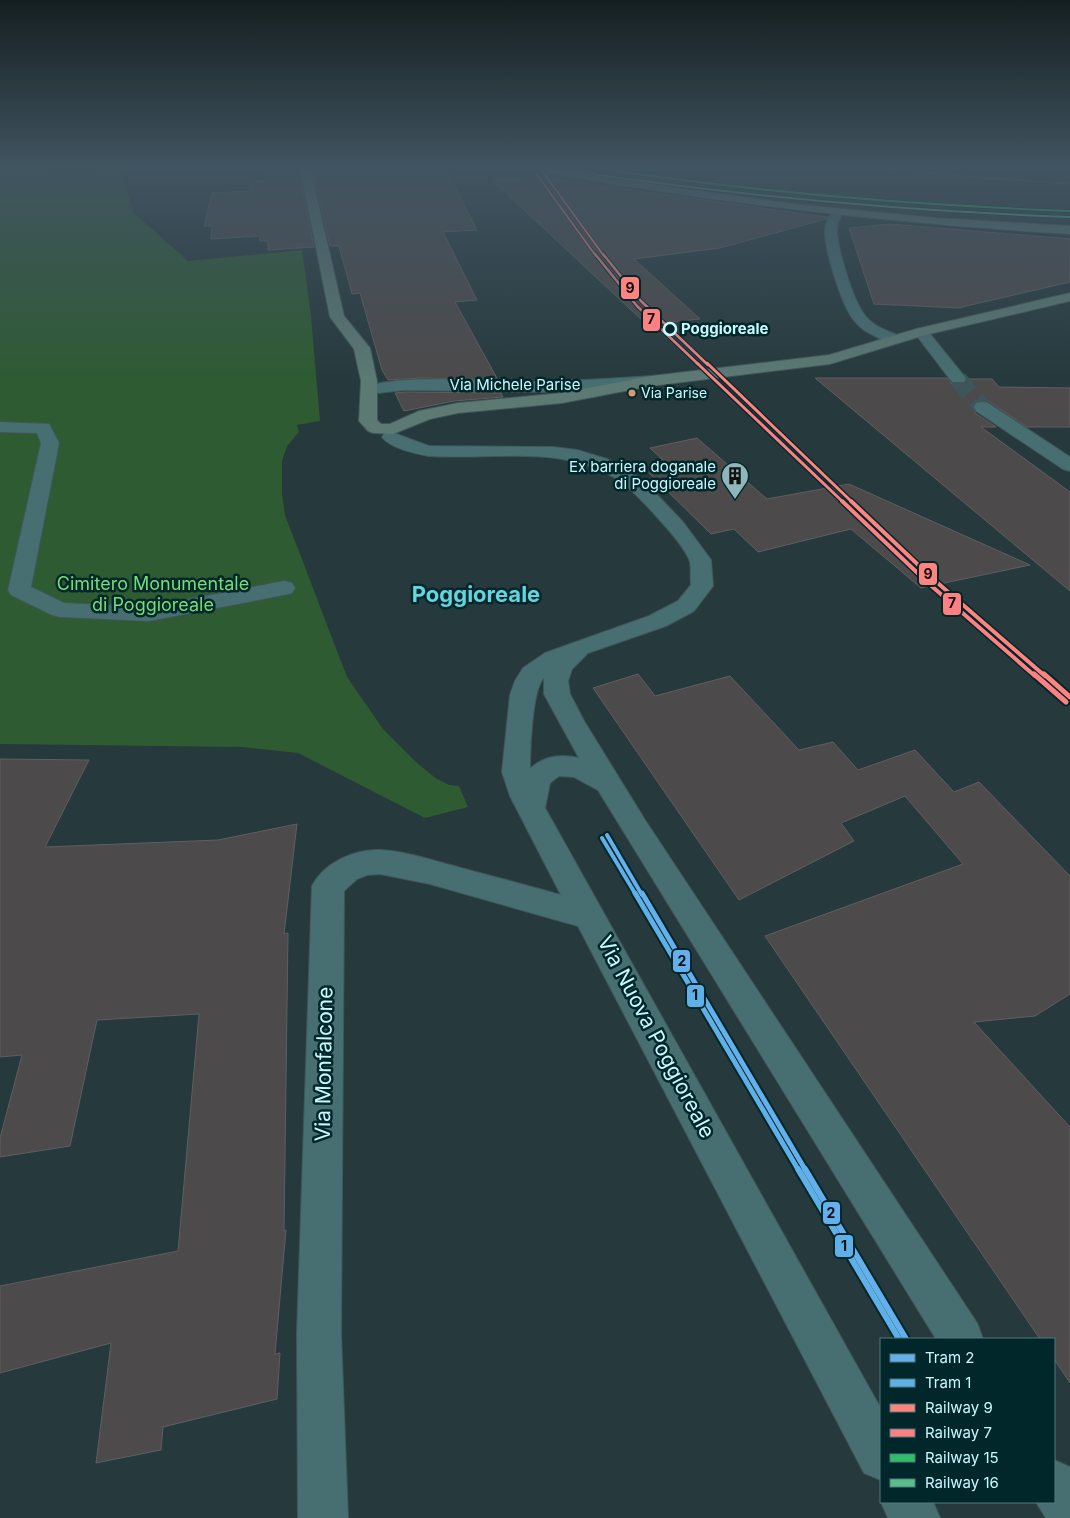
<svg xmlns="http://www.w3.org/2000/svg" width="1070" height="1518" font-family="Inter,sans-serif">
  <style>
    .green { fill: #2e5b32 }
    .building { fill: #4c4a4b; stroke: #605e60 }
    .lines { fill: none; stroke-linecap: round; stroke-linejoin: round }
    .minor-tunnel { stroke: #3e5659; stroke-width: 18; stroke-dasharray: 18 9; stroke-linecap: butt }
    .minor-casing { stroke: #405759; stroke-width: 2 }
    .major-casing { stroke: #405759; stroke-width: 2 }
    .minor { fill: #476f72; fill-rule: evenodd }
    .major { fill: #5c7974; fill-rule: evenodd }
    .rail { stroke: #5b7679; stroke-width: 1 }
    .rail-1-far4-casing { stroke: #02272a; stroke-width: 3 }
    .rail-1-far3-casing { stroke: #02272a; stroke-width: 4.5 }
    .rail-1-far2-casing { stroke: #02272a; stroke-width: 5.5 }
    .rail-1-far1-casing { stroke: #02272a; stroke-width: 7 }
    .rail-1-casing { stroke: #02272a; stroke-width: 9 }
    .rail-2-far4-casing { stroke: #02272a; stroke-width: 3 }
    .rail-2-far3-casing { stroke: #02272a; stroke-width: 4.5 }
    .rail-2-far2-casing { stroke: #02272a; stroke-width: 5.5 }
    .rail-2-far1-casing { stroke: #02272a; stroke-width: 7 }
    .rail-2-casing { stroke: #02272a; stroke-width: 9 }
    .rail-3-casing { stroke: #02272a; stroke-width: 3 }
    .rail-4-casing { stroke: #02272a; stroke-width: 3 }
    .rail-1-far4 { stroke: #ff8480; stroke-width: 2 }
    .rail-1-far3 { stroke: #ff8480; stroke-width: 2.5 }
    .rail-1-far2 { stroke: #ff8480; stroke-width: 3 }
    .rail-1-far1 { stroke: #ff8480; stroke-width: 4 }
    .rail-1 { stroke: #ff8480; stroke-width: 5 }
    .rail-2-far4 { stroke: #ff8083; stroke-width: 2 }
    .rail-2-far3 { stroke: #ff8083; stroke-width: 2.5 }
    .rail-2-far2 { stroke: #ff8083; stroke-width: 3 }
    .rail-2-far1 { stroke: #ff8083; stroke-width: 4 }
    .rail-2 { stroke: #ff8083; stroke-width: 5 }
    .rail-3 { stroke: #2dbe67; stroke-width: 2 }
    .rail-4 { stroke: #5abe8c; stroke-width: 2 }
    .tram-1-far2-casing { stroke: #02272a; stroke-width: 8 }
    .tram-1-far1-casing { stroke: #02272a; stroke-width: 9 }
    .tram-1-casing { stroke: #02272a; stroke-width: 10 }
    .tram-2-far2-casing { stroke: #02272a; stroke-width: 8 }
    .tram-2-far1-casing { stroke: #02272a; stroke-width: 9 }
    .tram-2-casing { stroke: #02272a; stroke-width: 10 }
    .tram-1-far2 { stroke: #65b0ec; stroke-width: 4 }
    .tram-1-far1 { stroke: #65b0ec; stroke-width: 5 }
    .tram-1 { stroke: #65b0ec; stroke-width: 6 }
    .tram-2-far2 { stroke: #60b0e8; stroke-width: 4 }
    .tram-2-far1 { stroke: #60b0e8; stroke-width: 5 }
    .tram-2 { stroke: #60b0e8; stroke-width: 6 }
    .stop-dot { fill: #02272a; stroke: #c8f9fe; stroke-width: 2.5 }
    .bus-dot { fill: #d39c74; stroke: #02272a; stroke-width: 2 }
    .labels { text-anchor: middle; stroke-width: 5; stroke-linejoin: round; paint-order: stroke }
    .far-bus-label { font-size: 14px; fill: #c8f9fe; stroke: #02272a; text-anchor: start }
    .far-stop-label { font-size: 15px; font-weight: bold; fill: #c8f9fe; stroke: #02272a; text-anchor: start }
    .far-street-label { font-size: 15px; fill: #c8f9fe; stroke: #02272a }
    .far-poi-label { font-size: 15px; fill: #c8f9fe; stroke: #02272a; text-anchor: end }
    .park-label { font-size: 18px; fill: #72df75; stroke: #02272a }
    .near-street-label { font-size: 21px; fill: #c8f9fe; stroke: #02272a }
    .district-label { font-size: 22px; font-weight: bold; fill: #65d4df; stroke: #02272a }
    .line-badge { stroke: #02272a; stroke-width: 2 }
    .pale-badge-label { font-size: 14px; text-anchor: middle; font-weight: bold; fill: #111 }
  </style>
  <rect width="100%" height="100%" fill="#26393c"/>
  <path class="green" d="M0,168H51L49,173L121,170L134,213L188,261L302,250L311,316L320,421L297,425L299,432L287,446L282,461V494L285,515L347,677L383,729L418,764L437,779L449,785L459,786L468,807L425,818L298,753L242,747L0,744Z"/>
  <path class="building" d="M263,168H298L314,247L268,250V241H260L259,236L211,239L212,226H204L212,193L251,191L250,182L266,181Z
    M312,168H445L477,230L443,232L477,300L455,302L498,380L423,378L388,380L382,370L360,293L352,294L339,246H330Z
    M550,176L553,179L827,217L826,219L720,248L634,259L700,319L650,324L648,322H644L492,180Z
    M890,224L1070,239V282L958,308L874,304L849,228Z
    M815,378H947L952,384H964L968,379H992L999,387L1070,388V427H1027L988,401H976L972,406L975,413L996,427H981L1070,492V591Z
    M404,392L501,393L503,397L454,401L404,411L395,393Z
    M697,438L767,499L849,484L1030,565L921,588L851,529L758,552L734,529L711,534L649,473L671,468L650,448Z
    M638,674L655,696L730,676L799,750L833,742L858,770L915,750L954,792L979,782L1070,876V994L1035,1016L974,1022L1070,1127V1383L1054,1359V1339H1040L765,936L963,864L905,796L841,823L854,841L739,900L593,688Z
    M0,759L89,760L45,847L218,840L297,824L284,934L288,933L284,1231L286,1230L275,1354L280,1353L277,1399L163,1427L161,1450L96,1463L111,1343L0,1373V1286L178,1251L199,1014L97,1020L70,1146L0,1157V1138L22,1055L0,1057Z"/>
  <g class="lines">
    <path class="minor-tunnel" d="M958,379L982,407"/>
    <defs>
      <path id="minor" d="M837,209L843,212C840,218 837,223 837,230C837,248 853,300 864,314C872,326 886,330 899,336L901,339L899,342C892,344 887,342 881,339C870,334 860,329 853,319C841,303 825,251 825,231C825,223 829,216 833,210Z
        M921,328L926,329L964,376L966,379L964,382H952L914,332L916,329Z
        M651,376L657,378L659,381L657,384L542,392L404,390L378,393L372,391L370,388L372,385C412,375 472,381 513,382C559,382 605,379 651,376Z
        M982,402L988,403L1070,457V471L1063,469L976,411L974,407L976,403Z
        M0,422L49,424L59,443L31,587L64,603L149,607L284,581L292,583L295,588L292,593L284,595L149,621L60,617L52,615L11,595L8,590L41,443L37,433L0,432Z
        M391,432L429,446L553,447L577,450L607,459L629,470L644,481L683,522L711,560L713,586L694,611L666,626L588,653L572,669L568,681L570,694L584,721L645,820L977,1323L983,1339H936L598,790L574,777L559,776L550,783L545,808L881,1409V1480L864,1473L578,926L430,884L380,874L367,875L357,879L344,891L341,1333L348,1518H298L297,1333L312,886C324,863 354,849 380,850C404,851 431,860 454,866C490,876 526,885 561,895L510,796L502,772L510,695L515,681L523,668L545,653L649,616L678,601L691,585C690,578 692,566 689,559C682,544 668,529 657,517C644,503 631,488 615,478C560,444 490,460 429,456C416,454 390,448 382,437L385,433ZM544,678V694L579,758C561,754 543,756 530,769C530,752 532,688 544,678Z
        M1054,1460L1070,1467V1518H1046L1036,1502H1054Z
        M881,1502H933L940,1518H888Z"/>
      <path id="major" d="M300,168H310L344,316L370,348L377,381V420L381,424H390L419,411L458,403L562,393L651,376L829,355L916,329L1070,293V301L925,335L830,364L651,386L562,403L458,413L430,419L393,434L373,433L368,431L359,421L361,381L354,349L330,317Z
        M533,168H557L670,187L803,205L936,218L1070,226V234C891,223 714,203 538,171Z"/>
    </defs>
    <use href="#minor" class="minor-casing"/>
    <use href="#major" class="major-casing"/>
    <use href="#minor" class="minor"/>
    <use href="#major" class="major"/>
    <path class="rail" d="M854,168L1070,184"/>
    <defs>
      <path id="rail-1-far4" d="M540,168L604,256"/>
      <path id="rail-1-far3" d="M603,254L641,301L708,365"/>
      <path id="rail-1-far2" d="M707,363L852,502"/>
      <path id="rail-1-far1" d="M851,501L932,578L1045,676"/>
      <path id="rail-1" d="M1044,674L1070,697"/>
      <path id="rail-2-far4" d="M535,172L596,256"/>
      <path id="rail-2-far3" d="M595,254L637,306L699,365"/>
      <path id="rail-2-far2" d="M697,363L843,502"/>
      <path id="rail-2-far1" d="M842,501L928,583L1035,676"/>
      <path id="rail-2" d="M1034,674L1066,702"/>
      <path id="rail-3" d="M596,168C753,192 911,205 1070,211"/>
      <path id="rail-4" d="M592,174C751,197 910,211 1070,217"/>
    </defs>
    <use href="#rail-1-far4" class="rail-1-far4-casing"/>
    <use href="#rail-1-far3" class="rail-1-far3-casing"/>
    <use href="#rail-1-far2" class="rail-1-far2-casing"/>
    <use href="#rail-1-far1" class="rail-1-far1-casing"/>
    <use href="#rail-1" class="rail-1-casing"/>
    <use href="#rail-2-far4" class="rail-2-far4-casing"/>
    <use href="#rail-2-far3" class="rail-2-far3-casing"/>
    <use href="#rail-2-far2" class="rail-2-far2-casing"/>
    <use href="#rail-2-far1" class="rail-2-far1-casing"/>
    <use href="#rail-2" class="rail-2-casing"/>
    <use href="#rail-3" class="rail-3-casing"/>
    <use href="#rail-4" class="rail-4-casing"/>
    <use href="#rail-1-far4" class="rail-1-far4"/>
    <use href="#rail-1-far3" class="rail-1-far3"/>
    <use href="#rail-1-far2" class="rail-1-far2"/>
    <use href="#rail-1-far1" class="rail-1-far1"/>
    <use href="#rail-1" class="rail-1"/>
    <use href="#rail-2-far4" class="rail-2-far4"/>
    <use href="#rail-2-far3" class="rail-2-far3"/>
    <use href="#rail-2-far2" class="rail-2-far2"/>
    <use href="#rail-2-far1" class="rail-2-far1"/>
    <use href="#rail-2" class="rail-2"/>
    <use href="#rail-3" class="rail-3"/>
    <use href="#rail-4" class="rail-4"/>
    <defs>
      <path id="tram-1-far2" d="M607,835L642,895"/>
      <path id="tram-1-far1" d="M642,893L806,1171"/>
      <path id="tram-1" d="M805,1169L906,1339"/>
      <path id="tram-2-far2" d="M602,838L636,895"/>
      <path id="tram-2-far1" d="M635,893L799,1171"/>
      <path id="tram-2" d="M798,1169L899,1339"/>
    </defs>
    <use href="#tram-1-far2" class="tram-1-far2-casing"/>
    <use href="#tram-1-far1" class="tram-1-far1-casing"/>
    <use href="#tram-1" class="tram-1-casing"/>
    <use href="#tram-2-far2" class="tram-2-far2-casing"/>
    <use href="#tram-2-far1" class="tram-2-far1-casing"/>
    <use href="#tram-2" class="tram-2-casing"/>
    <use href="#tram-1-far2" class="tram-1-far2"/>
    <use href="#tram-1-far1" class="tram-1-far1"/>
    <use href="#tram-1" class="tram-1"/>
    <use href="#tram-2-far2" class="tram-2-far2"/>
    <use href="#tram-2-far1" class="tram-2-far1"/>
    <use href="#tram-2" class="tram-2"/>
  </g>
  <linearGradient id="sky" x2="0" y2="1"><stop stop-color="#151f21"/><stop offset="0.44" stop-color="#415461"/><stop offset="1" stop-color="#415461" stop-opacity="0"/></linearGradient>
  <rect width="1070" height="381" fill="url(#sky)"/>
  <defs>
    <symbol id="building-pin" viewBox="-11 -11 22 30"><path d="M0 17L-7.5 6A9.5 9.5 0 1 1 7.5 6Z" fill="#8fb6ba" stroke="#02272a"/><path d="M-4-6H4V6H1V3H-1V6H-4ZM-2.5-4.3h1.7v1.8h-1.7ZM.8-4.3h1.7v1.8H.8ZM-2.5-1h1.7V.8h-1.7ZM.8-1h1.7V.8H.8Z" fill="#111"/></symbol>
  </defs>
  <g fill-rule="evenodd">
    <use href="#building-pin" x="719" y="460" width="32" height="43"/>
  </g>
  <circle class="stop-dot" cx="670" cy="329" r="6"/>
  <circle class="bus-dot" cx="632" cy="393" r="4.5"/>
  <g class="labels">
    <g class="far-bus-label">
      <text x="641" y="398">Via Parise</text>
    </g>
    <g class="far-stop-label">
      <text x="681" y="334">Poggioreale</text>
    </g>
    <g class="far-street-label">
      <text x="515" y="390">Via Michele Parise</text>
    </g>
    <g class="far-poi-label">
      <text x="716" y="472">Ex barriera doganale<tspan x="716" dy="17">di Poggioreale</tspan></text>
    </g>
    <g class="park-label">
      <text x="153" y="590">Cimitero Monumentale<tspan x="153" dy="21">di Poggioreale</tspan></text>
    </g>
    <g class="near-street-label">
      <text transform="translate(656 1037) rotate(62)" y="7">Via Nuova Poggioreale</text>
      <text transform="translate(324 1064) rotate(-89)" y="7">Via Monfalcone</text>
    </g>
    <g class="district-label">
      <text x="476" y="602">Poggioreale</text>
    </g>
  </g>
  <g class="line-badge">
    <rect x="620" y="276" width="20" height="24" rx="5" fill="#ff8480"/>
    <rect x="642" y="308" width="19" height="24" rx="5" fill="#ff8083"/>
    <rect x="918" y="562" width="20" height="24" rx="5" fill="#ff8480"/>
    <rect x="942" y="592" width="20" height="24" rx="5" fill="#ff8083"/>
    <rect x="672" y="949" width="19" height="24" rx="5" fill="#65b0ec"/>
    <rect x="686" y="984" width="19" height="24" rx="5" fill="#60b0e8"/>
    <rect x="822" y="1201" width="19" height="24" rx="5" fill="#65b0ec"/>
    <rect x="834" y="1234" width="20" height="24" rx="5" fill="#60b0e8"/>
  </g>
  <g class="pale-badge-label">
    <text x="630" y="293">9</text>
    <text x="651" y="324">7</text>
    <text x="928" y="579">9</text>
    <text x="952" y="608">7</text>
    <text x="682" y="966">2</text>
    <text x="695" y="1000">1</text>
    <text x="831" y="1218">2</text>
    <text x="844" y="1251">1</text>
  </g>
  <rect x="880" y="1338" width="175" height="165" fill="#02272a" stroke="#517b7f"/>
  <rect x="890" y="1354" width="25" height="8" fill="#65b0ec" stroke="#517b7f"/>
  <text x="925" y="1363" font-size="15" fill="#c8f9fe">Tram 2</text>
  <rect x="890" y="1379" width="25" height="8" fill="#60b0e8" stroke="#517b7f"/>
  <text x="925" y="1388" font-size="15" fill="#c8f9fe">Tram 1</text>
  <rect x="890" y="1404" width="25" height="8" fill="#ff8480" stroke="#517b7f"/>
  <text x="925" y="1413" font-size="15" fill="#c8f9fe">Railway 9</text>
  <rect x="890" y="1429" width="25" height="8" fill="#ff8083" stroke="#517b7f"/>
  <text x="925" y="1438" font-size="15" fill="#c8f9fe">Railway 7</text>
  <rect x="890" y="1454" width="25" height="8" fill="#2dbe67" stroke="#517b7f"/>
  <text x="925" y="1463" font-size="15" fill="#c8f9fe">Railway 15</text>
  <rect x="890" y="1479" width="25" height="8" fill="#5abe8c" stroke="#517b7f"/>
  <text x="925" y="1488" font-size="15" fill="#c8f9fe">Railway 16</text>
</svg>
